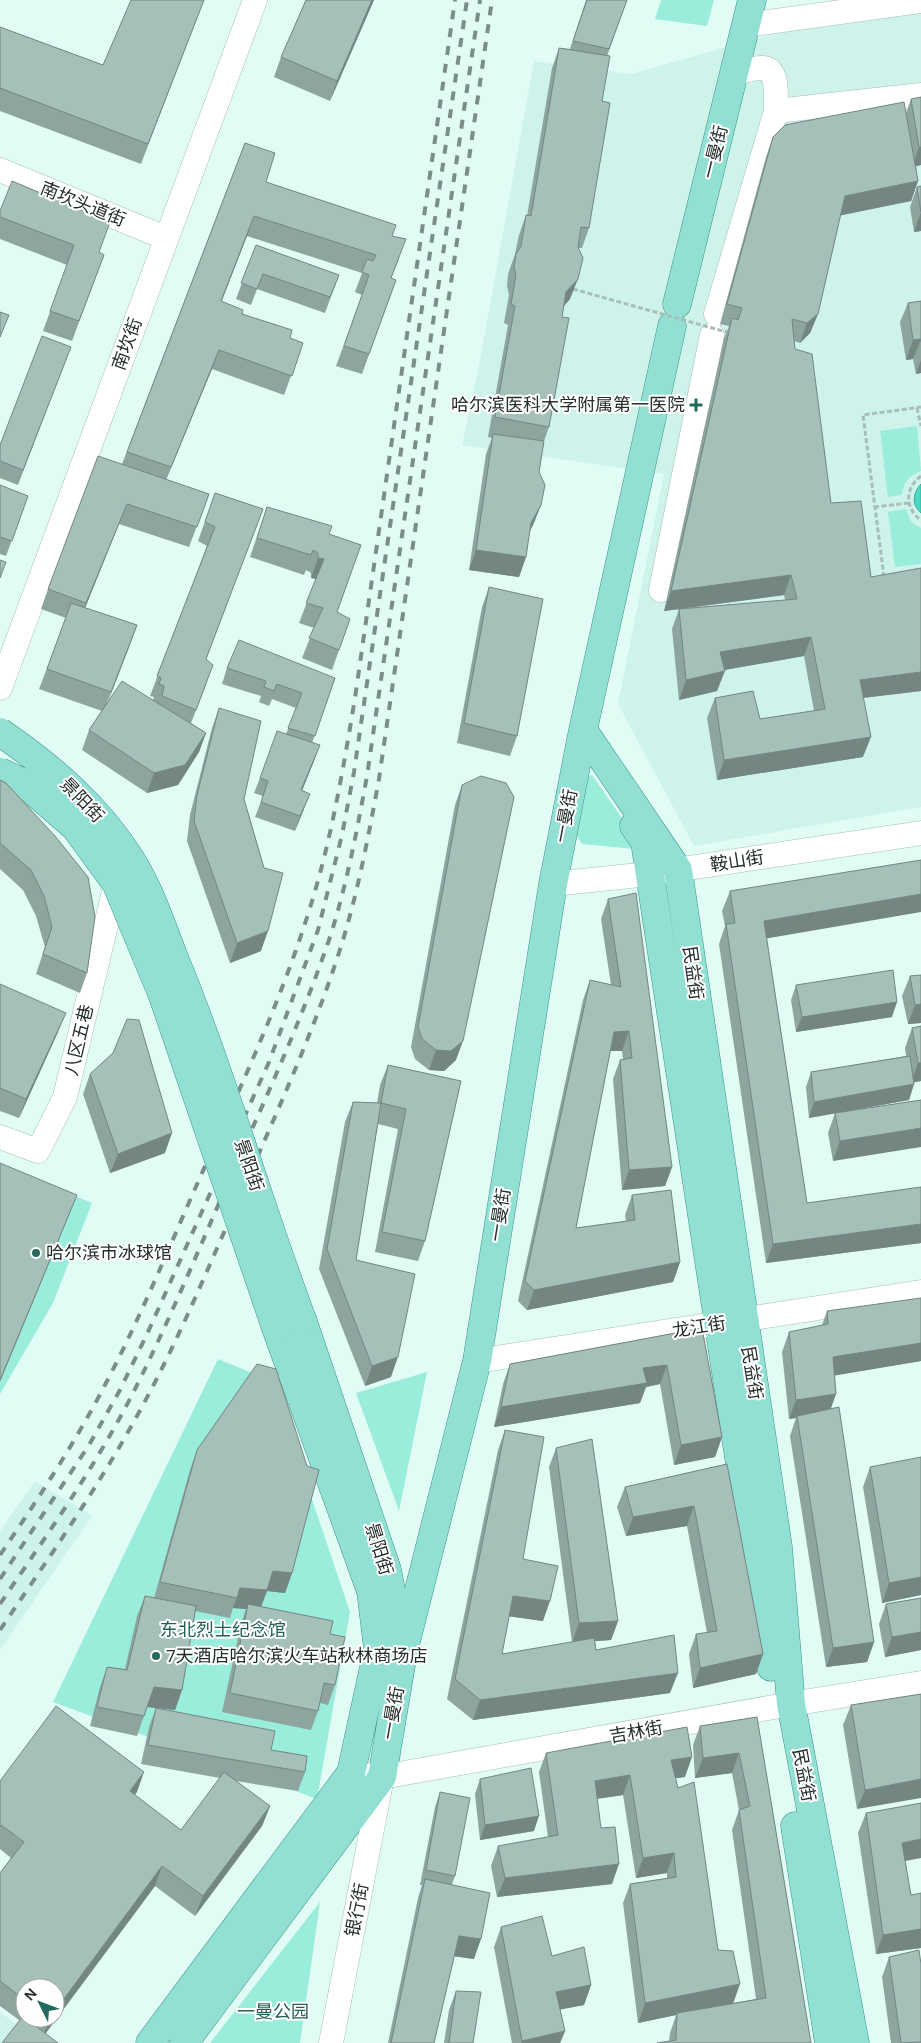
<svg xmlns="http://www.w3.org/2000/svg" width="921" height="2043" font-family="'DM Sans','Noto Sans SC',sans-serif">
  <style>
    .built { fill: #cef3ea }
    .green { fill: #9aecdb }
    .water { fill: #49dcc4; stroke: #3ea896 }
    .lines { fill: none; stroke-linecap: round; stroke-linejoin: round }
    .minor-casing { stroke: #a4beb8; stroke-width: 25 }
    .major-casing { stroke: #3b9486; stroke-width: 29 }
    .path { stroke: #a8beb8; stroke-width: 3; stroke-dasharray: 5 2.5; stroke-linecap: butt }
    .minor { stroke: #fff; stroke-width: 24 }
    .major { stroke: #91e0d3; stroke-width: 28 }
    .rail { stroke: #7b8d89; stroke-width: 4; stroke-dasharray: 9 9; stroke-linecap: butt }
    .major-bridge-casing { stroke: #3b9486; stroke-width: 29; stroke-linecap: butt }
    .path-bridge { stroke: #a8beb8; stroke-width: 3; stroke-dasharray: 5 2.5; stroke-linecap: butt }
    .major-bridge { stroke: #91e0d3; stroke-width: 28 }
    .wall { fill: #8ea49f; fill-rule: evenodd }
    .shaded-wall { fill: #748682 }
    .building { fill: #a5bfb9; stroke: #748682 }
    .poi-dot { fill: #23695e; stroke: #fff; stroke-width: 2 }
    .labels { text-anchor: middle; stroke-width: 4; stroke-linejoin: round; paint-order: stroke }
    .street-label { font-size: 18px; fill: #242e2c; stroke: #fff }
    .poi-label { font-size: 18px; fill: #242e2c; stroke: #fff; text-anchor: start }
    .park-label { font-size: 18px; fill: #256055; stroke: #fff }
  </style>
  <rect width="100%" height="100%" fill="#e1fcf5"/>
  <path class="built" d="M921,11V807L694,846L618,704L664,474L462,445L479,366L534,61L631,74L784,31Z
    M35,1481L92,1516L0,1650V1531Z
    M0,2012L41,2043H0Z"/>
  <path class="green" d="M661,0H714L707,26L655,19Z
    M917,426L921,471C909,476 903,482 902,495L888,497L880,431Z
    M906,509L911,522L921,528V564L895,567L888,512Z
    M592,775L640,844L635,849L582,844L576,834L582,779Z
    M0,1166L92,1203L53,1303L0,1394Z
    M218,1359L272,1381L350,1612L317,1799L53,1702Z
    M427,1372L399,1511L356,1393Z
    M320,1902L300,2043H210Z"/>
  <path class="water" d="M921,484V513C911,504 913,493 921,484Z"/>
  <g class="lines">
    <defs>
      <path id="minor" d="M746,25L921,1
        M735,73C743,72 754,67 763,68C780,69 775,100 776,111L921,95
        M0,170L166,238
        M716,314L776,111
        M661,590L712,335
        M0,688L255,0
        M553,884L649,874L921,833
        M0,1137L38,1151L65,1097L116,883
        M477,1361L921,1292
        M364,1775L382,1777L791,1704L921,1683
        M331,2043L382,1777"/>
      <path id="major" d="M677,304L752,0
        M583,730L678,870L778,1547L791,1704L855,2043
        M634,826L645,842L771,1667
        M303,1322L387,1570L402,1646
        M795,1826L829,2043
        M150,2043L351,1773L378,1649L371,1591L276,1328
        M184,2043L382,1777L403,1653L477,1361L553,884L583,730L672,326"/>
    </defs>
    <use href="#minor" class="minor-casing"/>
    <use href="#major" class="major-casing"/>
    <path class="path" d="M917,408L921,426
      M921,476C905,488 904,508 921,520
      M874,507L909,503
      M884,577L863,415L921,407"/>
    <use href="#minor" class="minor"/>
    <use href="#major" class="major"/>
    <path class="rail" d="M0,1555C38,1499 75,1443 106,1383C140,1318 168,1250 198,1182C242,1083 290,983 319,877C335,818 345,758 355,698L455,0
      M0,1579L89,1445L120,1390L148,1332L269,1062L318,930L342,835L354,772L467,0
      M0,1604C46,1536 94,1469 132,1395C168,1324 198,1251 230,1178C266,1098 302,1019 330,937C347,884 357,830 367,776L480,0
      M0,1630C50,1556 102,1482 144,1403C182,1333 212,1258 245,1185C280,1105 317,1024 343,940C359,887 369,833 379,779L492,0"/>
    <defs>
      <path id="major-bridge" d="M0,732C52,768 97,806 131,860C152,893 164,934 179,970C226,1086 259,1206 303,1322
        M0,772L24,783L75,827L116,883L163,996L276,1328"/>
    </defs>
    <use href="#major-bridge" class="major-bridge-casing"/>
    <path class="path-bridge" d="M573,289L730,333"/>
    <use href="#major-bridge" class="major-bridge"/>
  </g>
  <path class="wall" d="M204,0L141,164L0,111V27L103,65Z
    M306,0H374L330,101L274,77L281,57Z
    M586,0H627L607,56L589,228L582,248H578L570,299L563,307L562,317L549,427L544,441L539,472L541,505L533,525L529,533L526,557L519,577L469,570L486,454L492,438L488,437L508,325L504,323L509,295L507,286L508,274L515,254L519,235L526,215L527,216L552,68L559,48L570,49Z
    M921,97V165L916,166L918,181L911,201L840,215L818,314L810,333L800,343L794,341L795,349L831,503L871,577L921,691L863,698V757L717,780L707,718L715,698L760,719L814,711L804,656L724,670L717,691L679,700L672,629L679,609L785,600L784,595L664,611L724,338L729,326L720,324L766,157L773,137L906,113L911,99Z
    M245,143L266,182L392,236L399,259L391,278L396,280L362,374L336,366L362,295L355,292L362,273L247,236L221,302L242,314L290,338L303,343L284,395L212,369L166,480L209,494L189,547L119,524L85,608L137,625L107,702L153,700L154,697L150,696L207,546L198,541L215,493L263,509L206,659V685L191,723L206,733L199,752L178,785L147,793L82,750L89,730L102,711L39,689L66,618L41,609L48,589L122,464Z
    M921,186V231L914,232L910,207L917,187Z
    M0,211L104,255L72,341L43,331L67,265L0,239Z
    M256,245L339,275L325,313L257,289L251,305L236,299Z
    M921,301V373L916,374L913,359L906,360L900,322L908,303Z
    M65,362L18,485L0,478V445Z
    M0,485L28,496L6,556L0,554Z
    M267,507L329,534L337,612L350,619L332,670L302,658L314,628L299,623L316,579L311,578V573L306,570L304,575L250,557Z
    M489,587L517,736L510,756L457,743L482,607Z
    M227,668L335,678L312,743L314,761L302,791L304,809L295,831L255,817L263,796L254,793L260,778L286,734L296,708L272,699L269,706L259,702L261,696L222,684Z
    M219,708L244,799L264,868L261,951L230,963L187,841L190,815L212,728Z
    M0,780L87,973L80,993L36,974L45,947L36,916L23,890L0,869Z
    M462,785L456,1060L444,1071L429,1070L415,1059L411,1047L455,805Z
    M730,891L767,939L807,1203L921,1187V1243L766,1263L719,944L725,926L722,911Z
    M608,899L672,1167L665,1186L622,1190L613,1079L620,1060L623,1059L622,1051H610L576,1228L626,1221L625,1215L632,1195L680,1262L673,1282L527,1310L518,1301L583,1000L590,980L611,985L601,919Z
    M921,975V1023L908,1024L902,996L910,976Z
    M0,984L58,1032L19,1118L0,1111Z
    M796,985L892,1017L796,1032L791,1000Z
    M921,1026V1081L914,1082V1084L909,1100L809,1118L806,1087L811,1072L906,1056L905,1048L912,1028Z
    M388,1065L461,1081L425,1241L418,1261L375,1252L398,1129L378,1124L356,1260L391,1377L365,1386L319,1269L345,1122L353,1102L377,1103L380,1085Z
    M90,1074L165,1153L110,1173L83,1094Z
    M921,1100L833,1161L828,1133L835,1113Z
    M921,1298V1361L835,1375L836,1394L830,1409L874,1642L867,1662L826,1667L790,1436L796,1418L789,1419L782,1352L789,1332L822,1325L827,1311Z
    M702,1328L722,1437L715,1457L674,1465L660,1384L646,1387L640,1403L494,1427L503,1384L510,1364Z
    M505,1430L523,1559L543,1621L509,1616L502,1654L572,1642L549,1467L556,1448L618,1621L611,1640L595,1641L596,1650L670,1693L473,1720L447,1699L498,1450Z
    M197,1450L292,1573L285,1593L267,1591L261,1606L330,1634L335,1685L328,1705L320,1703L318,1711L311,1730L222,1712L241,1624L246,1609L233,1608L230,1618L195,1611L182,1690L175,1710L158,1708L271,1750L305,1772L298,1791L236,1781L270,1806L262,1826L195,1916L155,1886L46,2033L19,2020L0,2006V1873L11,1858L0,1849V1781L137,1792L134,1795L181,1830L220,1778L141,1764L149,1727L156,1708L147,1707L137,1736L90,1726L100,1687L107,1667L125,1669L137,1616L145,1596L154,1598L190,1470ZM25,1988L55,2018H25Z
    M727,1464L763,1654L756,1674L693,1688L689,1654L696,1634L707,1633L687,1526L626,1536L617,1507L625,1487Z
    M870,1467L921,1595L882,1603L863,1487Z
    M921,1598V1650L885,1657L879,1624L886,1604Z
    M921,1694L857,1809L843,1725L851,1705Z
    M757,1717L811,2043L669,2041L670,2033L676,2015L638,2023L623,1903L630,1884L667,1878V1873L636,1878L623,1795L597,1799L601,1828L612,1884L497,1897L491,1866L498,1846L548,1837L539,1772L546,1753L685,1777L675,1778L718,1950L733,2003L756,1999L732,1830L739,1810L732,1773L695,1778L693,1745L700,1726Z
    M480,1779L534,1831L480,1840L475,1794Z
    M440,1792L455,1876L452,1884L474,1959L454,1956L434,2043H388L418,1898L422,1885H420L435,1807Z
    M866,1813L905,1861L911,1895L921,1893V1948L876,1954L858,1833Z
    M501,1927L552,1956L591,1985L584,2005L560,2009L565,2031L560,2043H512L494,1947Z
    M889,1957L921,2043H891L882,1977Z
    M456,1991L473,2043H444L449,2010Z"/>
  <path class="shaded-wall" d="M372,0H374L330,101L337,81Z
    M919,147H921V165L912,167Z
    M918,181L911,201L838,216L845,196Z
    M921,212V231L914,232Z
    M254,216L247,236L214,321L221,301Z
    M578,279L570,299L559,312L566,292Z
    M818,314L810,333L800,343L807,323Z
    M921,339L913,359L906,360L913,340Z
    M219,350L212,369L163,487L171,467Z
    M921,360V373L916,374Z
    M127,504L119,524L79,623L86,603Z
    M541,505L533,525L523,543L531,523Z
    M476,550L526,557L519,577L469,570Z
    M318,558L324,559L316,579L311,578Z
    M791,575L784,595L664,611L671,591Z
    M137,625L130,645L104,712L111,692Z
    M811,637L804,656L713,672L720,652Z
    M725,671L717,691L679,700L686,680Z
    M921,672V691L853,699L860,680Z
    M206,733L199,752L178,785L147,793L154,773Z
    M871,737L863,757L717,780L724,760Z
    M320,745L314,761L296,805L301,790Z
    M310,794L304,809L295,831L300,816Z
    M921,894V912L757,940L764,921Z
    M268,931L261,951L230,963L237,943Z
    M897,1002L892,1017L796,1032L802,1017Z
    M921,1004V1023L908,1024L915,1005Z
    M66,1013L58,1032L19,1118L26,1099Z
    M629,1031L622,1051H607L614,1032Z
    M463,1041L456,1060L444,1071L429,1070L436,1050Z
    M918,1063H921V1081L911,1083Z
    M914,1084L909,1100L809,1118L814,1102Z
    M921,1128V1147L833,1161L840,1141Z
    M172,1133L165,1153L110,1173L118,1154Z
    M672,1167L665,1186L622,1190L629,1170Z
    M77,1195L69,1215L0,1382V1380Z
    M921,1224V1243L766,1263L773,1244Z
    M680,1262L673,1282L527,1310L534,1290Z
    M921,1343V1361L826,1377L833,1357Z
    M398,1357L391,1377L365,1386L372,1366Z
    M667,1365L660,1384L646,1387L640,1403L494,1427L501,1407L643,1368Z
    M836,1394L829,1414L797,1416L796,1418L789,1419L796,1400Z
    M722,1437L715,1457L674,1465L681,1445Z
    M694,1506L687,1526L626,1536L633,1517Z
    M273,1571L292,1573L285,1593L267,1591L260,1610L248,1604L246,1609L233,1608L240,1588Z
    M921,1577V1595L882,1603L889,1583Z
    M513,1596L550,1601L543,1621L506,1616Z
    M618,1621L611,1640L572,1643L579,1623Z
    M921,1632V1650L885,1657L892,1637Z
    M874,1642L867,1662L826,1667L833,1648Z
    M763,1654L756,1674L693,1688L700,1668Z
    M678,1673L670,1693L473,1720L480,1700Z
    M154,1687L182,1690L175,1710L147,1707Z
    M739,1753L732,1773L695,1778L703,1758Z
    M692,1757L685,1777L664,1780L671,1760Z
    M144,1772L137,1792L122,1811L130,1791Z
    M630,1775L623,1795L588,1800L595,1781Z
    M921,1779V1798L857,1809L865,1790Z
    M270,1806L262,1826L195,1916L203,1896Z
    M539,1816L534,1831L480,1840L485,1825Z
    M921,1839V1858L895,1863L902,1843Z
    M674,1853L667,1873L636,1878L643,1858Z
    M619,1864L612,1884L497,1897L505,1878Z
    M162,1866L155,1886L42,2038L50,2018H55V2011Z
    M921,1929V1948L876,1954L883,1935Z
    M459,1936L481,1939L474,1959L452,1956Z
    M740,1984L733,2004L677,2013L676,2015L638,2023L645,2003Z
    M591,1985L584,2005L548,2012L556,1992Z
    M565,2031L560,2043H521L522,2041Z"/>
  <path class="building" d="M131,0H204L148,144L0,88V27L103,65Z
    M306,0H372L337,81L281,57Z
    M587,0H627L609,49L573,41Z
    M559,48L610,56L602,101L610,103L589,228L581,227L578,247L583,258L578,279L566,292L562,317L569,318L549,427L495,417L515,306L511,304L516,275L514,267L516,254L521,246L526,215L531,216Z
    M921,97V147H919L911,99Z
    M904,102L918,181L845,196L818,314L807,323L792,319L795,349L812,354L831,503L861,501L871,577L921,568V672L860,680L871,737L724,760L715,698L753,691L760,719L825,709L811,637L720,652L725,671L686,680L679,609L797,599L791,575L671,591L732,318L738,320L742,308L727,304L773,137L785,125Z
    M245,143L275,153L266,182L396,225L392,236L406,239L391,278L396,280L369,354L344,346L369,275L362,272L367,259L373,261L376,255L254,216L221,301L243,310L242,314L292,330L290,338L303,343L292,376L219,350L171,467L127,452Z
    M12,181L110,222L99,252L104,255L79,321L50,311L74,245L0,217V211Z
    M921,186V212L917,187Z
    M256,245L339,275L330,297L263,274L257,289L241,283Z
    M921,301V342V339L913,340L908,303Z
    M0,312L9,315L0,337Z
    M42,336L71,347L23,470L0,461V445Z
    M493,434L544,441L539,472L545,485L541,505L531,523L526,557L476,550Z
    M98,456L209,494L197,527L127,504L86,603L48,589Z
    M0,485L28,496L12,541L0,537Z
    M215,493L263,509L206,659L213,665L196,710L162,696L164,686L159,684L161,678L157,676L215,527L205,522Z
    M267,507L332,526L329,534L361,545L337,612L350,619L339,650L309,638L323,608L306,603L324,559L318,558V553L313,550L311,555L257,538Z
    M0,560L6,562L0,578Z
    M489,587L543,599L517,736L464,723Z
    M71,603L137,625L111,692L47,669Z
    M239,640L335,678L315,736L288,728L302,693L277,684L274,691L264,687L266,681L227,668Z
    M122,681L206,733L185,765L154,773L89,730Z
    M219,708L261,721L244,799L264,868L283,873L268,931L237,943L194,821L197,795Z
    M277,731L320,745L301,790L310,794L300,816L261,802L268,781L260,778Z
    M481,776L506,783L514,797L463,1041L451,1051L436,1050L422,1039L418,1027L462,785Z
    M0,780L6,783L55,836L88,877L95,917L87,973L43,954L52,927L44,896L31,870L0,843Z
    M921,860V894L764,921L807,1203L921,1187V1224L773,1244L726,924L735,923L730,891Z
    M636,893L672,1167L629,1170L620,1060L632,1058L629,1031L614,1032L576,1228L635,1220L632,1195L671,1190L680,1262L534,1290L525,1281L590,980L621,987L608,899Z
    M893,970L897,1002L802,1017L796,985Z
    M921,975V1004L915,1005L910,976Z
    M0,984L66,1013L26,1099L0,1088Z
    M127,1019L139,1020L172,1133L118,1154L90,1074L113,1053Z
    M921,1026V1063H918L912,1028Z
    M910,1056L914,1084L814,1102L811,1072Z
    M388,1065L461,1081L425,1241L382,1232L406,1109L381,1103Z
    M921,1100V1128L840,1141L835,1113Z
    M353,1102L381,1103L356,1260L415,1274L398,1357L372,1366L327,1249Z
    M0,1163L77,1195L0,1380Z
    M921,1298V1343L833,1357L836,1394L796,1400L789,1332L828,1324L827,1311Z
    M702,1328L722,1437L681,1445L667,1365L643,1368L647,1383L501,1407L510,1364Z
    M257,1364L276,1369L307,1466L319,1470L292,1573L273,1571L267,1590L240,1588L237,1598L160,1582L197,1450Z
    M839,1407L874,1642L833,1648L797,1416Z
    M505,1430L544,1437L523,1559L558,1566L550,1601L513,1596L502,1654L594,1638L596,1650L674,1635L678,1673L480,1700L455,1679Z
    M592,1439L618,1621L579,1623L556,1448Z
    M921,1457V1577L889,1583L870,1467Z
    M727,1464L763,1654L700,1668L696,1634L717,1631L694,1506L633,1517L625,1487Z
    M145,1596L196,1606L182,1690L154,1687L144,1716L97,1707L107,1667L127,1670Z
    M921,1598V1632L892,1637L886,1604Z
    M248,1604L333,1621L330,1634L345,1637L335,1685L324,1683L318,1711L230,1693Z
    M921,1694V1779L865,1790L851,1705Z
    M56,1706L144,1772L130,1791L181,1830L224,1772L270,1806L203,1896L162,1866L55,2011V1988H25V2000L0,1981V1873L24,1842L1,1825L0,1827V1781Z
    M156,1708L275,1731L271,1750L307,1756L305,1772L148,1745Z
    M757,1717L811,2043H657L676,2040L677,2013L766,1998L739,1810L750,1806L739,1753L703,1758L700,1726Z
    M687,1727L692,1757L671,1760L678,1788L694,1782L718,1950L733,1951L740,1984L645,2003L630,1884L676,1877L674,1853L643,1858L630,1775L595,1781L601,1828L615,1827L619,1864L505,1878L498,1846L558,1835L546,1753Z
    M531,1768L539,1816L485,1825L480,1779Z
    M440,1792L470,1798L455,1876L426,1870Z
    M921,1803V1839L902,1843L911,1895L921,1893V1929L883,1935L866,1813Z
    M425,1879L490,1893L481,1939L459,1936L434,2043H391Z
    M542,1916L552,1956L584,1947L591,1985L556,1992L565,2031L522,2041L501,1927Z
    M919,1950L921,1964V2042L901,2043L889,1957Z
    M456,1991L481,1992L473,2043H449Z
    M23,2016L25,2018L58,2043H2Z"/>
  <g class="poi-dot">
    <path d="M693.5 397.5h5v5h5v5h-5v5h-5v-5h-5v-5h5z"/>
    <circle cx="36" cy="1253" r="5"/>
    <circle cx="156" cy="1656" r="5"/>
  </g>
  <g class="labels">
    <g class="street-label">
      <text transform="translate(715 152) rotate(-76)" y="6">一曼街</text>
      <text transform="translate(83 204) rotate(22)" y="6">南坎头道街</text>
      <text transform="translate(127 344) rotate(-70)" y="6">南坎街</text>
      <text transform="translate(82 800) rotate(46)" y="6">景阳街</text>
      <text transform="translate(566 816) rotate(-79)" y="6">一曼街</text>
      <text transform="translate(737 861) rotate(-9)" y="6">鞍山街</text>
      <text transform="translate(693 973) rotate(82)" y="6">民益街</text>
      <text transform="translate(79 1040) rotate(-77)" y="6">八区五巷</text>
      <text transform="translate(249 1165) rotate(71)" y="6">景阳街</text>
      <text transform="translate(500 1215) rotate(-81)" y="6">一曼街</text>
      <text transform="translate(699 1327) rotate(-9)" y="6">龙江街</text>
      <text transform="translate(752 1373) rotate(81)" y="6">民益街</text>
      <text transform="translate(379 1549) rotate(73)" y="6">景阳街</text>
      <text transform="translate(393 1713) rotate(-80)" y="6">一曼街</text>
      <text transform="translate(636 1732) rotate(-10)" y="6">吉林街</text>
      <text transform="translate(804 1775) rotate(79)" y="6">民益街</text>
      <text transform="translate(357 1910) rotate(-79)" y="6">银行街</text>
    </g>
    <g class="poi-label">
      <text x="685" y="411" text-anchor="end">哈尔滨医科大学附属第一医院</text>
      <text x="46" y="1259">哈尔滨市冰球馆</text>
      <text x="166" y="1662">7天酒店哈尔滨火车站秋林商场店</text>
    </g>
    <g class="park-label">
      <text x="223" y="1636">东北烈士纪念馆</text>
      <text x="273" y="2018">一曼公园</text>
    </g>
  </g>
  <g transform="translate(40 2003) rotate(312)"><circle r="24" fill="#ffffff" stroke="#a7abab"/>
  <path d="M0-4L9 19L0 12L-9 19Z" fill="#23695e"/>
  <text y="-8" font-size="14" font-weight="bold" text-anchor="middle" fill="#242e2c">N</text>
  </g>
</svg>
